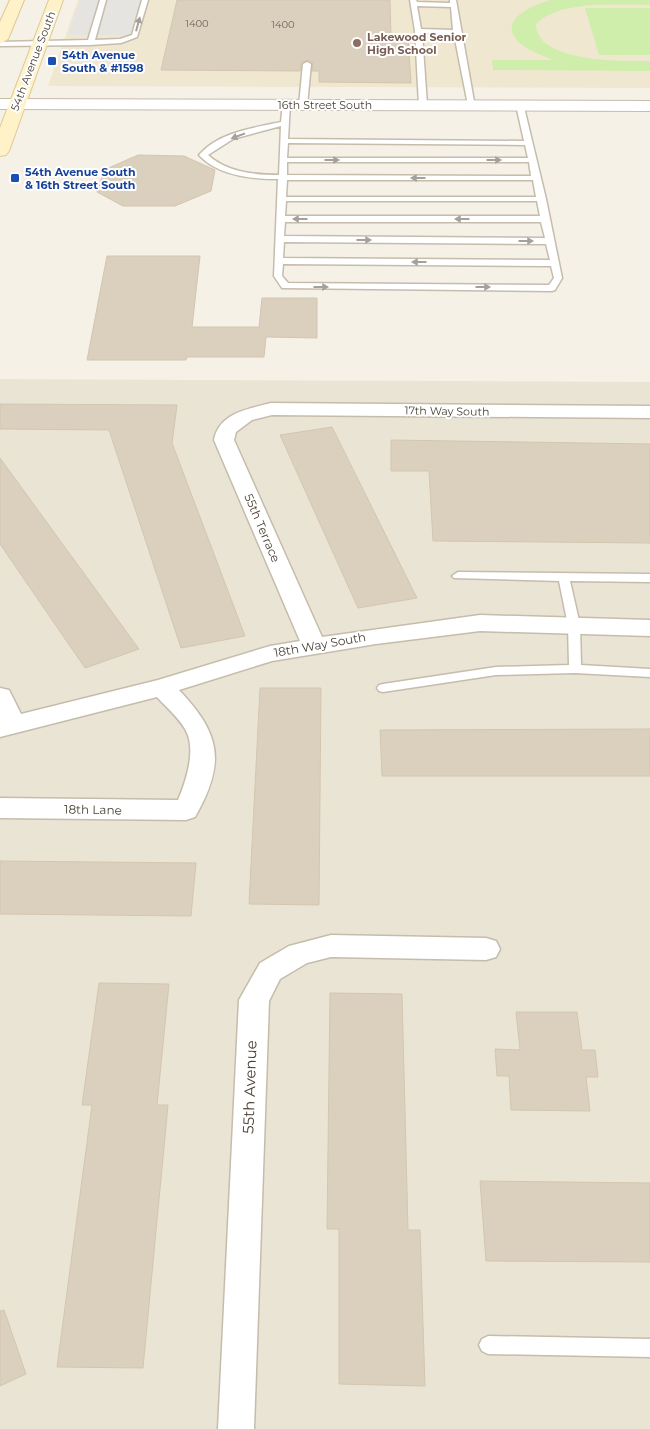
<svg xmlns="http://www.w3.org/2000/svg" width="650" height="1429" font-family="Montserrat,sans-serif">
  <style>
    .residential { fill: #eae4d5 }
    .education { fill: #f0e7d0 }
    .green { fill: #cfeeac }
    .parking { fill: #e6e4e0 }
    .building { fill: #dbd0be; stroke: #d4c6ae }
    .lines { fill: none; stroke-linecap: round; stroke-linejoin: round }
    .service-casing { stroke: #c5bcac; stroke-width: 3 }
    .minor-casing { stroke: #c5bcac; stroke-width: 3 }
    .tertiary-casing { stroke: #c5bcac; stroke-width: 2 }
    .secondary-casing { stroke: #ddca94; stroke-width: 2 }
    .service { fill: #fff; fill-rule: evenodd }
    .minor { fill: #fff; fill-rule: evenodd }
    .tertiary { fill: #fff; fill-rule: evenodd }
    .secondary { fill: #fff2c8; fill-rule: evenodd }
    .oneway { fill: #a4a09a }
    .education-dot { fill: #8d6e63; stroke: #fff; stroke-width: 2 }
    .transit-dot { fill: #1a4fb4; stroke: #fff; stroke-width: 2 }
    .labels { text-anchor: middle; stroke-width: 4; stroke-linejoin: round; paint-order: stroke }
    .number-label { font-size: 10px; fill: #6e6657 }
    .far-education-label { font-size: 11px; font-weight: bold; fill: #785e54; stroke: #fff; text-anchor: start }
    .far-transit-label { font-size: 11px; font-weight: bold; fill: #164399; stroke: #fff; text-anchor: start }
    .far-street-label { font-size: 11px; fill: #4a4235; stroke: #fff }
    .street-label { font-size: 12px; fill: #4a4235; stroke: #fff }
    .near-street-label { font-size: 15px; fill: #4a4235; stroke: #fff }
  </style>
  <rect width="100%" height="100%" fill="#f5f1e7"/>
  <path class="residential" d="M0,379L650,382V1429H0Z"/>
  <path class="education" d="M78,0H650V88L48,86Z"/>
  <path class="green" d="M551,0H650V5C617,5 560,0 536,24C536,63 623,61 650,61V71L493,70L492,60H553C545,56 534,53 525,47C492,24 528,6 551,0Z
    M585,8H650V55H599Z"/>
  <path class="parking" d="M80,0H141L132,35H68Z"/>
  <path class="building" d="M177,0H390L391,36H408L411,83L319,82V71H312L313,63L308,60L302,62L300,71L161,70Z
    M138,155L184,156L215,170L211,191L175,206H123L97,192L104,170Z
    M107,256H200L192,327H259L262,298H317V338L266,337L264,357H187L186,360H87Z
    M0,404L177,405L172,443L245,636L181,648L109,430L0,429Z
    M332,427L417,598L358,608L280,435Z
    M391,440L650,444V543L433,541L429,471H391Z
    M0,458L139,649L85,668L0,544Z
    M260,688H321L319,905L249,904Z
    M650,729V776H382L380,730Z
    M0,861L196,863L191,916L0,914Z
    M99,983L169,984L157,1105H168L143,1368L57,1367L92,1105H82Z
    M330,993L402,994L408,1230H420L425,1386L339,1384V1229H327Z
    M516,1012H577L582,1050H595L598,1077H586L590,1111L511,1110L509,1076H497L495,1049L520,1050Z
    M480,1181L650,1183V1262L486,1261Z
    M4,1310L26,1374L0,1386V1311Z"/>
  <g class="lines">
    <defs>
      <path id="service" d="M100,0H106L95,40L120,39L132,35L142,0H148L137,37L121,43L90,45L0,46V42L88,40Z
        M410,0H416L417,2L450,3V0H456L475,107L468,105L454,34L422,33L427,105L423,107L419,105L415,31ZM417,6L451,7L453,30L421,29Z
        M307,62L311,64L307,105L303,107L299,105L303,64Z
        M283,102L290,104L288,139L524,141L516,105L523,103L546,199L562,278L555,290L552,291L282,288L274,276L278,179C252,179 218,176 199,155C219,132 253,128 281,122ZM281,126L279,175C254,175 227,172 208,155L233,139ZM288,143L525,145L528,158H287ZM287,162H529L531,176L287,175ZM287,180H533L536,197H286ZM286,201H537L540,216H285ZM285,222H541L545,238L284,236ZM284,242L546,244L550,260L283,258ZM283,264L551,266L554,278L549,285L288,283L282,276Z
        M458,572L650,574V582L570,581L580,625L581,665L650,669V677L575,673L496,675L383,692L379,691L377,688L379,685L383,684L496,667L569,665L568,625L559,581L454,578L452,576Z
        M488,1336L650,1339V1357L488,1354L482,1351L479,1345L482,1339Z"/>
      <path id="minor" d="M271,403L650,406V418L272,415L252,420L236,432L234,440L322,637L480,615L650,620V636L480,631L376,644L272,661L179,690C221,734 226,763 195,817L186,820L0,818V798L178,800C186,781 197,749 185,729C178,717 166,707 157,697L0,737V688L9,690L21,714L158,680L270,646L300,641L214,440C219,413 248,409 271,403Z
        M331,935L486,938L496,941L500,949L496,957L486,960L331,957L307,963L280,979L269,1001L254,1429H218L239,1000L260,963L289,946Z"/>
      <path id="tertiary" d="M0,99L650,101V111L0,109Z"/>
      <path id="secondary" d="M10,0H24L8,39L0,44V22Z
        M49,0H63L9,151L6,155L0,156V128Z"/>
    </defs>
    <use href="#service" class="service-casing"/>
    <use href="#minor" class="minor-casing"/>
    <use href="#tertiary" class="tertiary-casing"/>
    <use href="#secondary" class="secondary-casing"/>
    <use href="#service" class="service"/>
    <use href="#minor" class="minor"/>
    <use href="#tertiary" class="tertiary"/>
    <use href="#secondary" class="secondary"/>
  </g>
  <defs><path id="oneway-solid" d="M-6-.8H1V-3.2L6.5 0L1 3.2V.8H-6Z" transform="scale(1.25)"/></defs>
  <g class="oneway">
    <use href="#oneway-solid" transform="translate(138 24) rotate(-75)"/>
    <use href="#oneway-solid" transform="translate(238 136) rotate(159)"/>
    <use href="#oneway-solid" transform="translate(332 160)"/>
    <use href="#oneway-solid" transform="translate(494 160)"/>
    <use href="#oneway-solid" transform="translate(418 178) rotate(-180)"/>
    <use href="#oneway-solid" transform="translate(300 219) rotate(-180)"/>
    <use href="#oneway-solid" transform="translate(462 219) rotate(-180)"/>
    <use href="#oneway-solid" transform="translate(364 240)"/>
    <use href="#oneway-solid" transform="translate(526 241)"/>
    <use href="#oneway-solid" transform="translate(419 262) rotate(-180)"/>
    <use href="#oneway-solid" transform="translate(321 287)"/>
    <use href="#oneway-solid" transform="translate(483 287)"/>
  </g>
  <circle class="education-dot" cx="357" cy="43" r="5"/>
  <g class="transit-dot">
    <rect x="47" y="56" width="10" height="10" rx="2.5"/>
    <rect x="10" y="173" width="10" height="10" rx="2.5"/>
  </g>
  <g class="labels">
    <g class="number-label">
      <text x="197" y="27">1400</text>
      <text x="283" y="28">1400</text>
    </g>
    <g class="far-education-label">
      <text x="367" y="41">Lakewood Senior<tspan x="367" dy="13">High School</tspan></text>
    </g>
    <g class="far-transit-label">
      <text x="62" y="59">54th Avenue<tspan x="62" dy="13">South &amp; #1598</tspan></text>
      <text x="25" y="176">54th Avenue South<tspan x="25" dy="13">&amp; 16th Street South</tspan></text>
    </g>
    <g class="far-street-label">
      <text transform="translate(33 61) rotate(-69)" y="4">54th Avenue South</text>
      <text x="325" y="109">16th Street South</text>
      <text transform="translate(447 411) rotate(1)" y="4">17th Way South</text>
    </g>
    <g class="street-label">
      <text transform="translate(262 528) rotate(67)" y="4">55th Terrace</text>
      <text transform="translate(320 645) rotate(-10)" y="4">18th Way South</text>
      <text transform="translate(93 810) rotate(1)" y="4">18th Lane</text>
    </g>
    <g class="near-street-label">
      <text transform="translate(250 1087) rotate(-88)" y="5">55th Avenue</text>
    </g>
  </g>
</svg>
